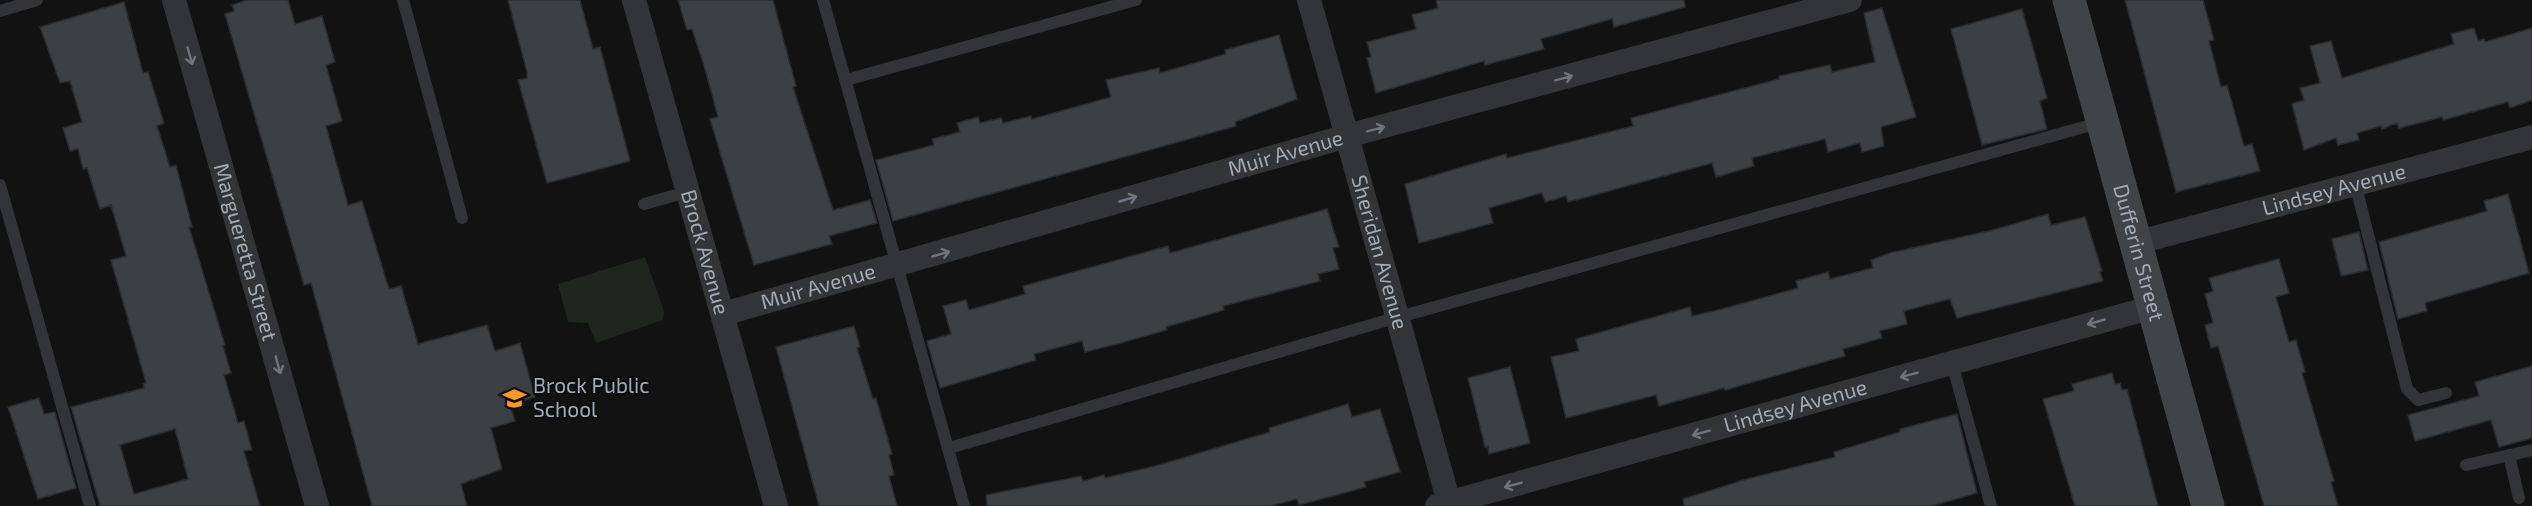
<svg xmlns="http://www.w3.org/2000/svg" width="2532" height="506" font-family="'Exo 2',sans-serif">
  <style>
    .green { fill: #1e261e }
    .building { fill: #3d4043; stroke: #2b2c2f; stroke-width: 1.5; fill-rule: evenodd }
    .lines { fill: none; stroke-linecap: round; stroke-linejoin: round }
    .service { stroke: #323438; stroke-width: 12 }
    .minor { stroke: #323438; stroke-width: 24 }
    .secondary { stroke: #404348; stroke-width: 33 }
    .oneway { stroke: #70757d }
    .labels { text-anchor: middle; stroke-width: 4.5; stroke-linejoin: round; paint-order: stroke }
    .street-label { font-size: 21px; fill: #a2aab5; stroke: #0d0d0e }
    .poi-label { font-size: 21px; fill: #a2aab5; stroke: #0d0d0e; text-anchor: start }
  </style>
  <rect width="100%" height="100%" fill="#121213"/>
  <path class="green" d="M645,257L664,311L663,320L596,343L588,323L568,322L558,284Z"/>
  <path class="building" d="M247,0H288L295,24L322,16L335,62L326,65L342,121L326,126L348,205L362,201L389,289L401,286L418,344L487,325L495,351L520,343L535,397L510,405L515,421L491,428L502,469L461,484L467,506H372L311,283L304,285L225,14L234,11L232,5Z
    M508,0H580L593,49L600,47L630,161L547,183L518,80L527,78V72Z
    M678,0H773L796,86L793,87L833,210L870,200L877,223L829,236L832,244L754,265L710,119L718,117L705,69L692,29L687,30Z
    M1436,0H1684L1685,7L1614,27L1612,19L1541,39L1544,49L1485,65L1484,61L1376,93L1367,58L1371,57L1367,42L1416,29L1412,15L1438,8Z
    M2125,0H2203L2214,40L2209,41L2221,87L2227,85L2244,146L2252,144L2260,171L2176,192Z
    M124,2L143,73L148,72L164,123L157,126L170,167L176,165L192,227H189L225,345L223,346L231,373L224,375L238,423L244,421L252,450L244,451L260,506H100L71,407L144,388L143,384L146,383L111,260L126,256L111,205L100,209L87,168L83,169L78,149L70,151L63,128L82,122L70,81L60,83L40,27ZM175,429L188,479L134,494L120,445Z
    M1882,8L1916,117L1881,127L1884,146L1862,152L1860,143L1828,152L1825,139L1752,158L1754,166L1716,177L1712,163L1568,202L1566,196L1545,202L1542,193L1489,208L1493,223L1419,243L1405,184L1506,154L1507,158L1633,126L1631,118L1779,79V76L1830,65L1832,72L1875,62L1864,13Z
    M2022,9L2047,98L2040,101L2047,129L1982,145L1951,29Z
    M2474,28L2478,41L2484,39L2485,42L2532,28V100L2510,108L2508,102L2443,120L2442,117L2399,128L2397,123L2382,129L2381,126L2357,133L2359,140L2338,145L2336,138L2304,150L2292,104L2304,100L2300,88L2320,83L2310,46L2331,41L2342,78L2454,44L2451,34Z
    M1279,35L1297,99L1235,122L1236,126L893,221L876,160L934,145L932,139L960,132L957,123L978,117L980,123L1001,118L1003,123L1031,116L1032,119L1111,97L1106,80L1159,68L1160,73L1226,54L1225,50Z
    M2508,194L2529,273L2425,303L2427,311L2398,319L2379,242L2487,211L2484,201Z
    M1327,209L1339,247L1333,248L1339,269L1318,274L1320,281L1223,306L1224,310L1166,327L1167,330L1117,344L1085,352L1082,341L1034,354L1036,360L940,388L927,341L951,334L943,306L966,300L969,310L1025,294L1023,286L1168,246L1170,253Z
    M2048,214L2051,225L2085,217L2102,271L2100,272L2103,281L1957,318L1950,299L1904,311L1907,324L1880,331L1882,338L1843,349L1845,356L1725,390L1724,388L1659,406L1656,395L1566,418L1551,357L1579,351L1576,339L1690,307L1692,316L1722,309L1798,288L1796,281L1828,272L1830,279L1873,268L1871,260L1890,253L1993,230Z
    M2359,232L2368,270L2341,276L2332,239Z
    M2279,259L2289,293L2276,297L2289,342L2296,340L2305,372L2302,373L2334,481L2331,482L2338,506H2264L2218,346L2211,348L2205,325L2213,323L2205,294L2213,291L2209,278Z
    M854,326L860,347L857,348L873,399L876,398L892,454L889,455L894,475L889,476L897,506H819L776,347Z
    M2532,366V438L2499,447L2491,420L2415,441L2408,415L2479,396L2475,382Z
    M1510,367L1530,443L1489,454L1488,446L1485,447L1468,378Z
    M2112,373L2115,384L2120,383L2122,390L2127,389L2158,506H2075L2043,399L2074,391L2072,384Z
    M39,398L44,414L55,412L76,488L38,499L8,407Z
    M1348,404L1352,417L1380,409L1400,472L1364,482L1366,487L1299,505L1297,499L1270,506H987L986,495L1081,476L1083,481L1104,475L1105,478L1159,465L1270,432L1269,428Z
    M1957,414L1977,493L1932,506H1684L1683,499L1747,479L1835,457L1834,452L1900,432V429Z"/>
  <g class="lines">
    <path class="service" d="M403,0L462,218
      M823,0L964,506
      M0,11L37,0
      M846,80L1136,0
      M2355,183L2407,389L2418,400L2446,393
      M0,185L90,506
      M644,204L687,192
      M1952,363L1991,506
      M949,448L1381,322L2102,122
      M2509,455L2519,498
      M2466,465L2532,450"/>
    <g class="minor">
      <path id="s1" d="M174,0L317,506"/>
      <path id="s2" d="M634,0L776,506"/>
      <path id="s3" d="M1309,0L1450,506"/>
      <path id="s4" d="M2135,243L2532,137"/>
      <path id="s5" d="M723,314L1347,136L1850,0"/>
      <path id="s6" d="M1437,506L2153,307"/>
    </g>
    <path class="secondary" id="s7" d="M2069,0L2208,506"/>
  </g>
  <defs><path id="oneway-shaft" d="M-6 0H5M1.5-3L5.5 0L1.5 3" fill="none" stroke-width="1.6" stroke-linecap="round" stroke-linejoin="round" transform="scale(1.5)"/></defs>
  <g class="oneway">
    <use href="#oneway-shaft" transform="translate(190 56) rotate(74)"/>
    <use href="#oneway-shaft" transform="translate(1564 78) rotate(-15)"/>
    <use href="#oneway-shaft" transform="translate(1376 129) rotate(-15)"/>
    <use href="#oneway-shaft" transform="translate(1128 199) rotate(-16)"/>
    <use href="#oneway-shaft" transform="translate(941 254) rotate(-16)"/>
    <use href="#oneway-shaft" transform="translate(2096 322) rotate(164)"/>
    <use href="#oneway-shaft" transform="translate(278 365) rotate(75)"/>
    <use href="#oneway-shaft" transform="translate(1909 375) rotate(165)"/>
    <use href="#oneway-shaft" transform="translate(1701 433) rotate(165)"/>
    <use href="#oneway-shaft" transform="translate(1513 485) rotate(165)"/>
  </g>
  <defs>
    <symbol id="school-bare" viewBox="-9 -9 18 18"><path d="M0-5L7-2L0 1L-7-2ZM-4 1L0 2.5L4 1V4Q0 6-4 4Z" fill="#fa9823" stroke="#0d0d0e" stroke-width="2.5" paint-order="stroke"/></symbol>
  </defs>
  <g fill-rule="evenodd">
    <use href="#school-bare" x="498" y="382" width="33" height="33"/>
  </g>
  <g class="labels">
    <g class="street-label">
      <text dy="7" stroke="none"><textPath href="#s5" startOffset="585">Muir Avenue</textPath></text>
      <text dy="7" stroke="none"><textPath href="#s4" startOffset="206">Lindsey Avenue</textPath></text>
      <text dy="7" stroke="none"><textPath href="#s1" startOffset="262">Margueretta Street</textPath></text>
      <text dy="7" stroke="none"><textPath href="#s2" startOffset="262">Brock Avenue</textPath></text>
      <text dy="7" stroke="none"><textPath href="#s3" startOffset="262">Sheridan Avenue</textPath></text>
      <text dy="7" stroke="none"><textPath href="#s7" startOffset="262">Dufferin Street</textPath></text>
      <text dy="7" stroke="none"><textPath href="#s5" startOffset="99">Muir Avenue</textPath></text>
      <text dy="7" stroke="none"><textPath href="#s6" startOffset="372">Lindsey Avenue</textPath></text>
    </g>
    <g class="poi-label">
      <text x="533" y="393">Brock Public<tspan x="533" dy="24">School</tspan></text>
    </g>
  </g>
</svg>
